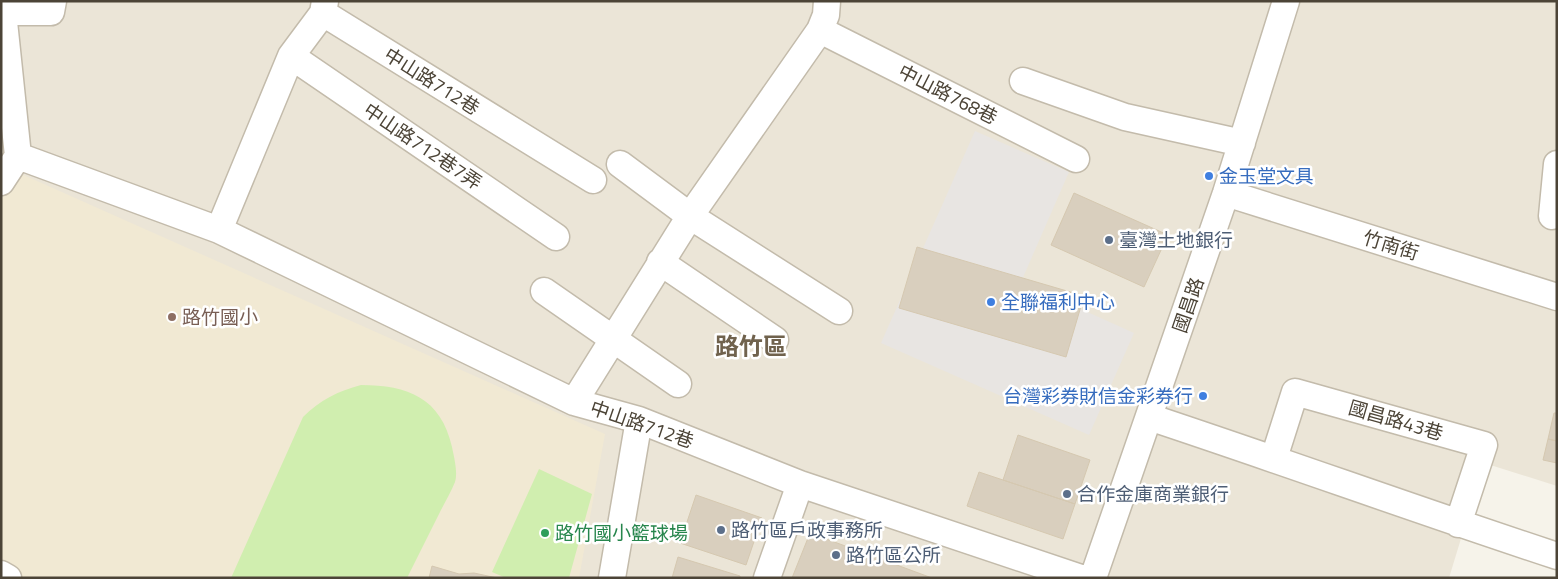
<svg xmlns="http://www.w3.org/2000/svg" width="1558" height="579" font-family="'Titillium Web','Noto Sans TC',sans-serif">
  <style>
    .residential { fill: #ebe5d7 }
    .education { fill: #f1e9d3 }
    .green { fill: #d0eeaf }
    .parking { fill: #e8e5e2 }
    .building { fill: #d9cfbe; stroke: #d5c8b0 }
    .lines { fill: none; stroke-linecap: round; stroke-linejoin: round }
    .minor-casing { stroke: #c3bbab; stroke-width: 29 }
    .minor { stroke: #fff; stroke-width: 26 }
    .shop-dot { fill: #3f7fe0; stroke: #fff; stroke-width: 2 }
    .service-dot { fill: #5c6f8a; stroke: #fff; stroke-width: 2 }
    .education-dot { fill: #8d6e63; stroke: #fff; stroke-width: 2 }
    .leisure-dot { fill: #2e9e5b; stroke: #fff; stroke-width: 2 }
    .labels { text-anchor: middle; stroke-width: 5; stroke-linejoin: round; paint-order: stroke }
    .street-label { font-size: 19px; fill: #4c4437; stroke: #fff }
    .shop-label { font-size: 19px; fill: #366cbe; stroke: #fff; text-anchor: start }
    .service-label { font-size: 19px; fill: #4e5e75; stroke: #fff; text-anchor: start }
    .education-label { font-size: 19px; fill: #785e54; stroke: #fff; text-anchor: start }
    .leisure-label { font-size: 19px; fill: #27864d; stroke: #fff; text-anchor: start }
    .district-label { font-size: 24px; font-weight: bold; fill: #70624d; stroke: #fff }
  </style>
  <rect width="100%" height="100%" fill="#f6f3ea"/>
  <path class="residential" d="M1,1H1557V486L1484,463L1449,578H1Z"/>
  <path class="education" d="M19,173L605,434L579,578H16L1,570V200Z"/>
  <path class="green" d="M361,385C408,385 441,398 452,447C454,457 458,472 455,482C451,492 445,502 440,512C429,534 418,556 407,578H231L303,417C320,400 338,391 361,385Z
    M539,469L592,494L569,578H506L492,572Z"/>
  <path class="parking" d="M975,131L1069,172L1021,282L1134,333L1089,435L881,343Z"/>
  <path class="building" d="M1074,193L1168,235L1144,287L1051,245Z
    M917,247L1084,296L1066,357L899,308Z
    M1554,413H1557V441L1548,439Z
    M1018,435L1090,460L1075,504L1003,480Z
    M1548,439L1557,441V463L1543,460Z
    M979,472L1075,504L1063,539L967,506Z
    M696,495L762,518L746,565L680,543Z
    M810,533L932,578H792Z
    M678,557L740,576V578H672Z
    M432,566L459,574L474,573L497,578H429Z"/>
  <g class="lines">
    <defs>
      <path id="minor" d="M325,1L323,13L291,56L219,230L574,402L639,420L800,484L1081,578
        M323,13L593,180
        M820,30L1076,159
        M291,56L556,237
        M1023,81L1125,117L1242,143
        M18,156L219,230
        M620,164L690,216L839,311
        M1,182L18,156L3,12H51L53,1
        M1226,193L1557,297
        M1552,216L1557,164
        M660,262L775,340
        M544,291L678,384
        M574,402L690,216L820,30L826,15L827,1
        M1149,417C1285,462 1420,511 1557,556
        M1274,458L1295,392L1484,445L1458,524
        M1,574L8,578
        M612,578L639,420
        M767,578L800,484
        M1093,578L1226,193L1286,1"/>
    </defs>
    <use href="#minor" class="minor-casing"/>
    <use href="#minor" class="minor"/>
  </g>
  <g class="shop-dot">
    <circle cx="1209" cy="176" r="5"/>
    <circle cx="991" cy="302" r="5"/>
    <circle cx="1203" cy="396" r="5"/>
  </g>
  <g class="service-dot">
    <circle cx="1109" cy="240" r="5"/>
    <circle cx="1067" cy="494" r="5"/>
    <circle cx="721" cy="530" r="5"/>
    <circle cx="836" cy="555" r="5"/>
  </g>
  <circle class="education-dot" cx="172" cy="317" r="5"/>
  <circle class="leisure-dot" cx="545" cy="533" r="5"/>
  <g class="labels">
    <g class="street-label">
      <text transform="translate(432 81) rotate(32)" y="7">中山路712巷</text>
      <text transform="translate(948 94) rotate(27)" y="7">中山路768巷</text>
      <text transform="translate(423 146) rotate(34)" y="7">中山路712巷7弄</text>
      <text transform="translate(1391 245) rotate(17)" y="7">竹南街</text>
      <text transform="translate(1188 305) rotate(-71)" y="7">國昌路</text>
      <text transform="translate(1396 420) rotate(16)" y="7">國昌路43巷</text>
      <text transform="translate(642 424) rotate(19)" y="7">中山路712巷</text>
    </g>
    <g class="shop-label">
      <text x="1219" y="183">金玉堂文具</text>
      <text x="1001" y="309">全聯福利中心</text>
      <text x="1193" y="403" text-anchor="end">台灣彩券財信金彩券行</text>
    </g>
    <g class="service-label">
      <text x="1119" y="247">臺灣土地銀行</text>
      <text x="1077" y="501">合作金庫商業銀行</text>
      <text x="731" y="537">路竹區戶政事務所</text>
      <text x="846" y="562">路竹區公所</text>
    </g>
    <g class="education-label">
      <text x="182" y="324">路竹國小</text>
    </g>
    <g class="leisure-label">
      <text x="555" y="540">路竹國小籃球場</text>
    </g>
    <g class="district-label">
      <text x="751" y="355">路竹區</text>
    </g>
  </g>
  <rect width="1558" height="579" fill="none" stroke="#4c4437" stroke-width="5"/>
</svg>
